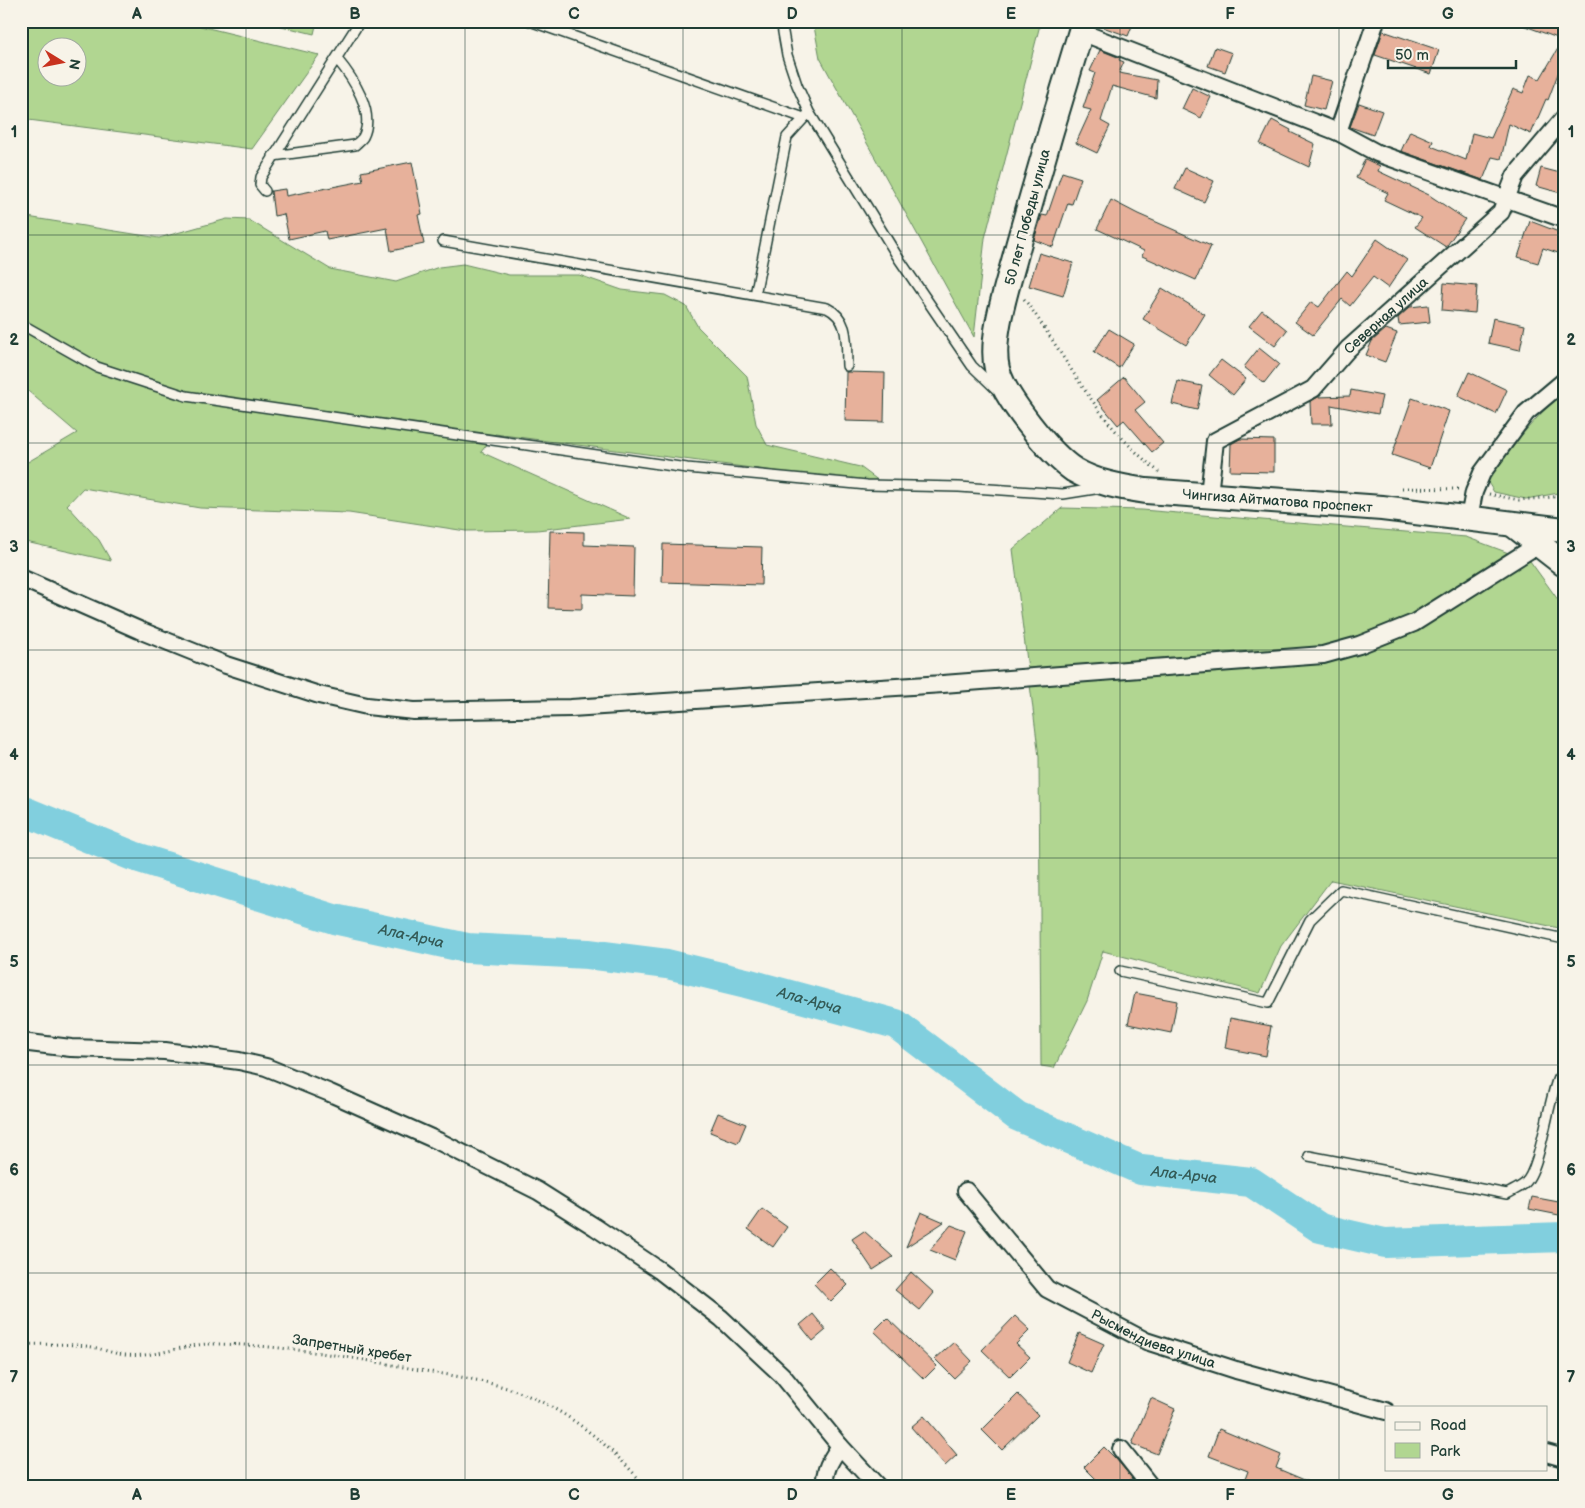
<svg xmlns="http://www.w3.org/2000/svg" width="1585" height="1508" font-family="'Balsamiq Sans',sans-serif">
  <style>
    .green { fill: #b1d691; stroke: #688a62; fill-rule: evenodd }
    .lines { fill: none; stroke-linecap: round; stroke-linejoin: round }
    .river { stroke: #81cfde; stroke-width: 30 }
    .building { fill: #e7b19b; stroke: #1f3d34 }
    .service-casing { stroke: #1f3d34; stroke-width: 12 }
    .minor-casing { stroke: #1f3d34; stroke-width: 20 }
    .secondary-casing { stroke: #1f3d34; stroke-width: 28 }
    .path { stroke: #1f3d34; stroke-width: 3; stroke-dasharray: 1 4; stroke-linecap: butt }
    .service { stroke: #f7f3e8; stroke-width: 9 }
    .minor { stroke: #f7f3e8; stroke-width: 16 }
    .secondary { stroke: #f7f3e8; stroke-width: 24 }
    .grid { fill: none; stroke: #1f3d34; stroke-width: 1; stroke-opacity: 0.55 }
    .labels { text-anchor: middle; stroke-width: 5; stroke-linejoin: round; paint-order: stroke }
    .street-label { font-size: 14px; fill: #1f3d34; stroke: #f7f3e8 }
    .water-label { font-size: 15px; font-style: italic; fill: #335a56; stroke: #f7f3e8 }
    .neatline { fill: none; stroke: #1f3d34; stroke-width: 2 }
    .grid-label { font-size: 16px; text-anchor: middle; font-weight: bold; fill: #1f3d34 }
  </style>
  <rect width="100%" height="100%" fill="#f7f3e8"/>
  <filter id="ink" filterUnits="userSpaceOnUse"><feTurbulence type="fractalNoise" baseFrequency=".02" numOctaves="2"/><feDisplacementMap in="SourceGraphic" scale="10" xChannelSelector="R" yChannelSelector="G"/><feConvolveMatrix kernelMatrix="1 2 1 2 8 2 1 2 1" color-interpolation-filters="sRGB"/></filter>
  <g filter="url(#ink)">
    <path class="green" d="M21,21H201L200,26L319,55L252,149L21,119ZM48,48H78V78H48Z
      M261,21H317L314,34Z
      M813,21H1041L985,238L974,337L820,58Z
      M21,216L159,238L227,219L249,220L330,269L396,282L439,267L463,264L509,275H579L622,290L665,295L686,306L698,327L747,376L756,424L767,445L860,467L879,481L857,482L495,434L481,452L631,519L537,530L466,531L349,513L200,508L83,488L67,505L99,540L111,561L21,541V466L77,433L21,385Z
      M1564,388V492L1526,499L1494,492L1487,481L1499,460Z
      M1062,508L1142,510L1466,537L1530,561L1564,608V929L1331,880L1281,946L1260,993L1103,951L1087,1001L1054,1068L1041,1066L1039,757L1013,549Z"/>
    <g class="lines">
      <path class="river" id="s1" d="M21,810L133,856L334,919L467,948L588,954L667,964L746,983L896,1024L1017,1116L1141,1170L1251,1182L1320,1228L1385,1243L1564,1237"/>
    </g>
    <path class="building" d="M1097,21H1134L1128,36L1097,25Z
      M1517,21H1564V74L1559,71L1548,100L1546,99L1531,134L1509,124L1501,159L1492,157L1483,180L1401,151L1410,131L1433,141L1431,146L1466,160L1472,133L1491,138L1513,89L1523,93L1530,75L1540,79L1563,40L1517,23Z
      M1383,31L1439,50L1431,74L1375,55Z
      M1215,47L1232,53L1225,72L1208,66Z
      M1100,50L1120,58L1119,60L1124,62L1119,73L1157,80L1156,98L1112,86L1101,121L1110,126L1097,153L1076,143L1091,110L1083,108L1095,73L1090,71Z
      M1311,76L1332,81L1324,110L1304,105Z
      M1192,88L1211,97L1201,118L1182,109Z
      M1359,103L1382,111L1373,135L1350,127Z
      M1272,120L1291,130L1290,132L1315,144L1309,167L1260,144Z
      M1365,159L1380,166L1378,171L1429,195L1465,219L1446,247L1415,227L1422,218L1384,200L1388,193L1356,178Z
      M412,162L422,214L418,215L424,244L391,251L387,228L327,240L325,231L289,239L284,214L274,216L271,191L285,189L286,196L363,181L361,172Z
      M1185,168L1214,181L1204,202L1175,189Z
      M1541,168L1564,174V194L1536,186Z
      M1062,172L1081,178L1072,204L1068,203L1053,247L1034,240L1042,215L1047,216Z
      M1111,200L1138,214L1211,246L1196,280L1142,256L1144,251L1097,229Z
      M1530,221L1564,234V255L1543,248L1538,263L1518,257Z
      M1377,239L1407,260L1388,288L1373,277L1350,306L1342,299L1313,335L1295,322L1311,302L1319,307L1347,271L1352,276Z
      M1039,253L1073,263L1063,296L1029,286Z
      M1444,283L1477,286L1475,313L1442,310Z
      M1162,288L1205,314L1186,345L1143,319Z
      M1428,305L1430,322L1399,325L1398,318L1410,307Z
      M1262,310L1287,330L1275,346L1249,326Z
      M1493,318L1525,325L1520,350L1488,343Z
      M1109,329L1134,344L1119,368L1094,352Z
      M1386,329L1397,333L1385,362L1366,355L1372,341Z
      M1259,348L1279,364L1264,383L1244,367Z
      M1221,360L1246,379L1233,395L1209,375Z
      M846,372L885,373L884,422L845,421Z
      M1469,372L1507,390L1496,414L1458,396Z
      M1124,377L1145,402L1135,410L1163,443L1152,452L1124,420L1118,425L1097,400Z
      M1178,381L1202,386L1197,410L1172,404Z
      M1351,390L1382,396L1378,414L1331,405L1332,424H1311L1310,402L1318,397L1350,396Z
      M1412,398L1449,411L1430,468L1392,455Z
      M1240,439L1274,440V472L1230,471L1231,444Z
      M550,531L584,532V545L634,547L633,596L582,594V609L548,608Z
      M663,544L762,547L761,585L662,582Z
      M1135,993L1177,1001L1171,1033L1128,1024Z
      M1230,1018L1271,1026L1266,1056L1225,1048Z
      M718,1113L746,1124L738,1143L710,1132Z
      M1532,1197L1564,1203V1216L1529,1209Z
      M762,1209L787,1227L773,1247L748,1229Z
      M921,1212L944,1222L906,1247Z
      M951,1225L967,1231L955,1260L930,1250Z
      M864,1231L893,1257L873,1270L852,1239Z
      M830,1268L848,1285L831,1302L814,1284Z
      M911,1272L934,1293L920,1310L895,1290Z
      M813,1314L826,1330L813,1341L800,1325Z
      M1015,1316L1030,1330L1016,1344L1030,1357L1010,1377L982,1350Z
      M887,1318L937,1366L924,1379L874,1331Z
      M1079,1333L1104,1344L1091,1373L1067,1362Z
      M954,1342L972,1361L954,1378L935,1359Z
      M1018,1394L1038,1415L1002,1450L982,1430Z
      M1151,1398L1175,1409L1157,1454L1132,1444Z
      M924,1416L957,1455L945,1466L911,1427Z
      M1219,1429L1281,1455L1276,1468L1321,1487H1257L1244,1482L1248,1471L1209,1456Z
      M1104,1447L1116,1459L1132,1478L1123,1487H1104L1084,1467Z"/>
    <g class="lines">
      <defs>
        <path id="service" d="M530,21L804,118
          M781,21L787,55L797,85L809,112L899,259L972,366L996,389
          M273,156L355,145C357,143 361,140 363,137C376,112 352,77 337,59
          M265,191L260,185L261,177L360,21
          M443,241L827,308C850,319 846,343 847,366
          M755,295L787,137L808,114
          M21,324L97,367L186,396L687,468L867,485L959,487L1063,494L1101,488
          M1120,971L1268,1003L1310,920L1341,890L1564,939
          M1309,1156L1507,1194C1512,1191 1519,1188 1524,1184C1540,1172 1548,1101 1558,1078L1564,1077"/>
        <g id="minor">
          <path d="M1081,32L1338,132L1377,153L1564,219"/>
          <path d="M1338,132L1376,21"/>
          <path id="s2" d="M1209,495L1215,441L1313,389L1348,349L1501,212L1515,176L1564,118"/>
          <path d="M1469,518L1474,492L1482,473L1526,413L1564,381"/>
          <path d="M21,578L139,630L226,665L319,695L367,706L414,711L571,708L943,684L1323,655L1359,645L1414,623L1539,544"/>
          <path d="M21,1042L71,1048L165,1051L239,1061L266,1067L330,1093L438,1141L538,1191L595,1227L659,1270L721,1318L782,1375L840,1446L878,1487"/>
          <path id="s3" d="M966,1191L1047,1289L1146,1341L1236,1370L1386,1411"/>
          <path d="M1121,1449L1151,1487"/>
          <path d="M1546,1453L1564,1458"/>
          <path d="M824,1487C825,1468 830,1461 840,1446"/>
        </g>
        <g id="secondary">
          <path id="s4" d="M1084,21C1061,96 1039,171 1018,246C1010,279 989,336 997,369C1004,397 1050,454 1074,470C1096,483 1121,487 1146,491L1382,508L1564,530"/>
          <path d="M1515,526L1564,564"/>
        </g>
      </defs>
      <use href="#service" class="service-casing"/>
      <use href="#minor" class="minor-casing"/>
      <use href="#secondary" class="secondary-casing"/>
      <path class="path" d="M1024,299C1049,332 1069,369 1094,403C1112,429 1134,452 1159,472
        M1402,488L1458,489
        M1489,494L1519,500L1564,496
        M21,1344C42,1345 64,1343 85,1346C99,1347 112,1354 126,1355C159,1358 185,1343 215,1344C285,1345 356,1358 425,1371C461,1377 497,1382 531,1397C577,1417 614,1450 646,1487"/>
      <use href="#service" class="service"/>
      <use href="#minor" class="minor"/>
      <use href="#secondary" class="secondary"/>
    </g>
  </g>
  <path class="grid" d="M246,21V1487M465,21V1487M683,21V1487M902,21V1487M1120,21V1487M1339,21V1487M21,235H1564M21,443H1564M21,650H1564M21,858H1564M21,1065H1564M21,1273H1564"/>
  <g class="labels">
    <g class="street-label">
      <text transform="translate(1027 217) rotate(-75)" y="5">50 лет Победы улица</text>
      <text dy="5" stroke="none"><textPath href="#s2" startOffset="269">Северная улица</textPath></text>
      <text dy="5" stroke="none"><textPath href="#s4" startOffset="696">Чингиза Айтматова проспект</textPath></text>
      <text dy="5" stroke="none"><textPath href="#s3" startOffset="245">Рысмендиева улица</textPath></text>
      <text transform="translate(352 1348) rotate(9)" y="5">Запретный хребет</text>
    </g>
    <g class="water-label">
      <text dy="5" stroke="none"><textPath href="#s1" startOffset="411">Ала-Арча</textPath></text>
      <text dy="5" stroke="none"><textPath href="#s1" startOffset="816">Ала-Арча</textPath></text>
      <text dy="5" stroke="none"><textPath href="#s1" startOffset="1236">Ала-Арча</textPath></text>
    </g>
  </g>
  <rect width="1585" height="1508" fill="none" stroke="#f7f3e8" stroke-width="55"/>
  <rect x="1385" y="1406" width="162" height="65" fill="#f7f3e8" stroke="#a1aaa0"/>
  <rect x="1395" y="1422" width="25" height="8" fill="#f7f3e8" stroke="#a1aaa0"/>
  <text x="1430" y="1430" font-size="15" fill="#1f3d34">Road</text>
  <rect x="1395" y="1443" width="25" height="15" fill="#b1d691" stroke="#a1aaa0"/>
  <text x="1430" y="1456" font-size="15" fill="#1f3d34">Park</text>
  <g transform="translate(62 62) rotate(100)"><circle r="24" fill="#f7f3e8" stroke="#a1aaa0"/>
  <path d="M0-4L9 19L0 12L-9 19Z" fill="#c8321e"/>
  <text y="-8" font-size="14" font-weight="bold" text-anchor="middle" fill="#1f3d34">N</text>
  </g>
  <path d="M1388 60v8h128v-8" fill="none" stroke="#1f3d34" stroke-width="2.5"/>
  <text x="1395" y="60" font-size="15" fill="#1f3d34" stroke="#f7f3e8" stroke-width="4" paint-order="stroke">50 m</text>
  <rect x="28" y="28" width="1530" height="1452" class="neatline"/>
  <g class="grid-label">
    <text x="137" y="19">A</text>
    <text x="355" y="19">B</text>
    <text x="574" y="19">C</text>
    <text x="792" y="19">D</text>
    <text x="1011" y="19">E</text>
    <text x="1230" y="19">F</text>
    <text x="1448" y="19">G</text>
    <text x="14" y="137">1</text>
    <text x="1571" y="137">1</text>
    <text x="14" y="345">2</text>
    <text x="1571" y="345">2</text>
    <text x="14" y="552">3</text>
    <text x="1571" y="552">3</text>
    <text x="14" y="760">4</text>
    <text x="1571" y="760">4</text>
    <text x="14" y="967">5</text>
    <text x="1571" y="967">5</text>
    <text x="14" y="1175">6</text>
    <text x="1571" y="1175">6</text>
    <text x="14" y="1382">7</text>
    <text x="1571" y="1382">7</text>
    <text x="137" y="1500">A</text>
    <text x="355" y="1500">B</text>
    <text x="574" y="1500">C</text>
    <text x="792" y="1500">D</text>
    <text x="1011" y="1500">E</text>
    <text x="1230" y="1500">F</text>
    <text x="1448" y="1500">G</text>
  </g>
</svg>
